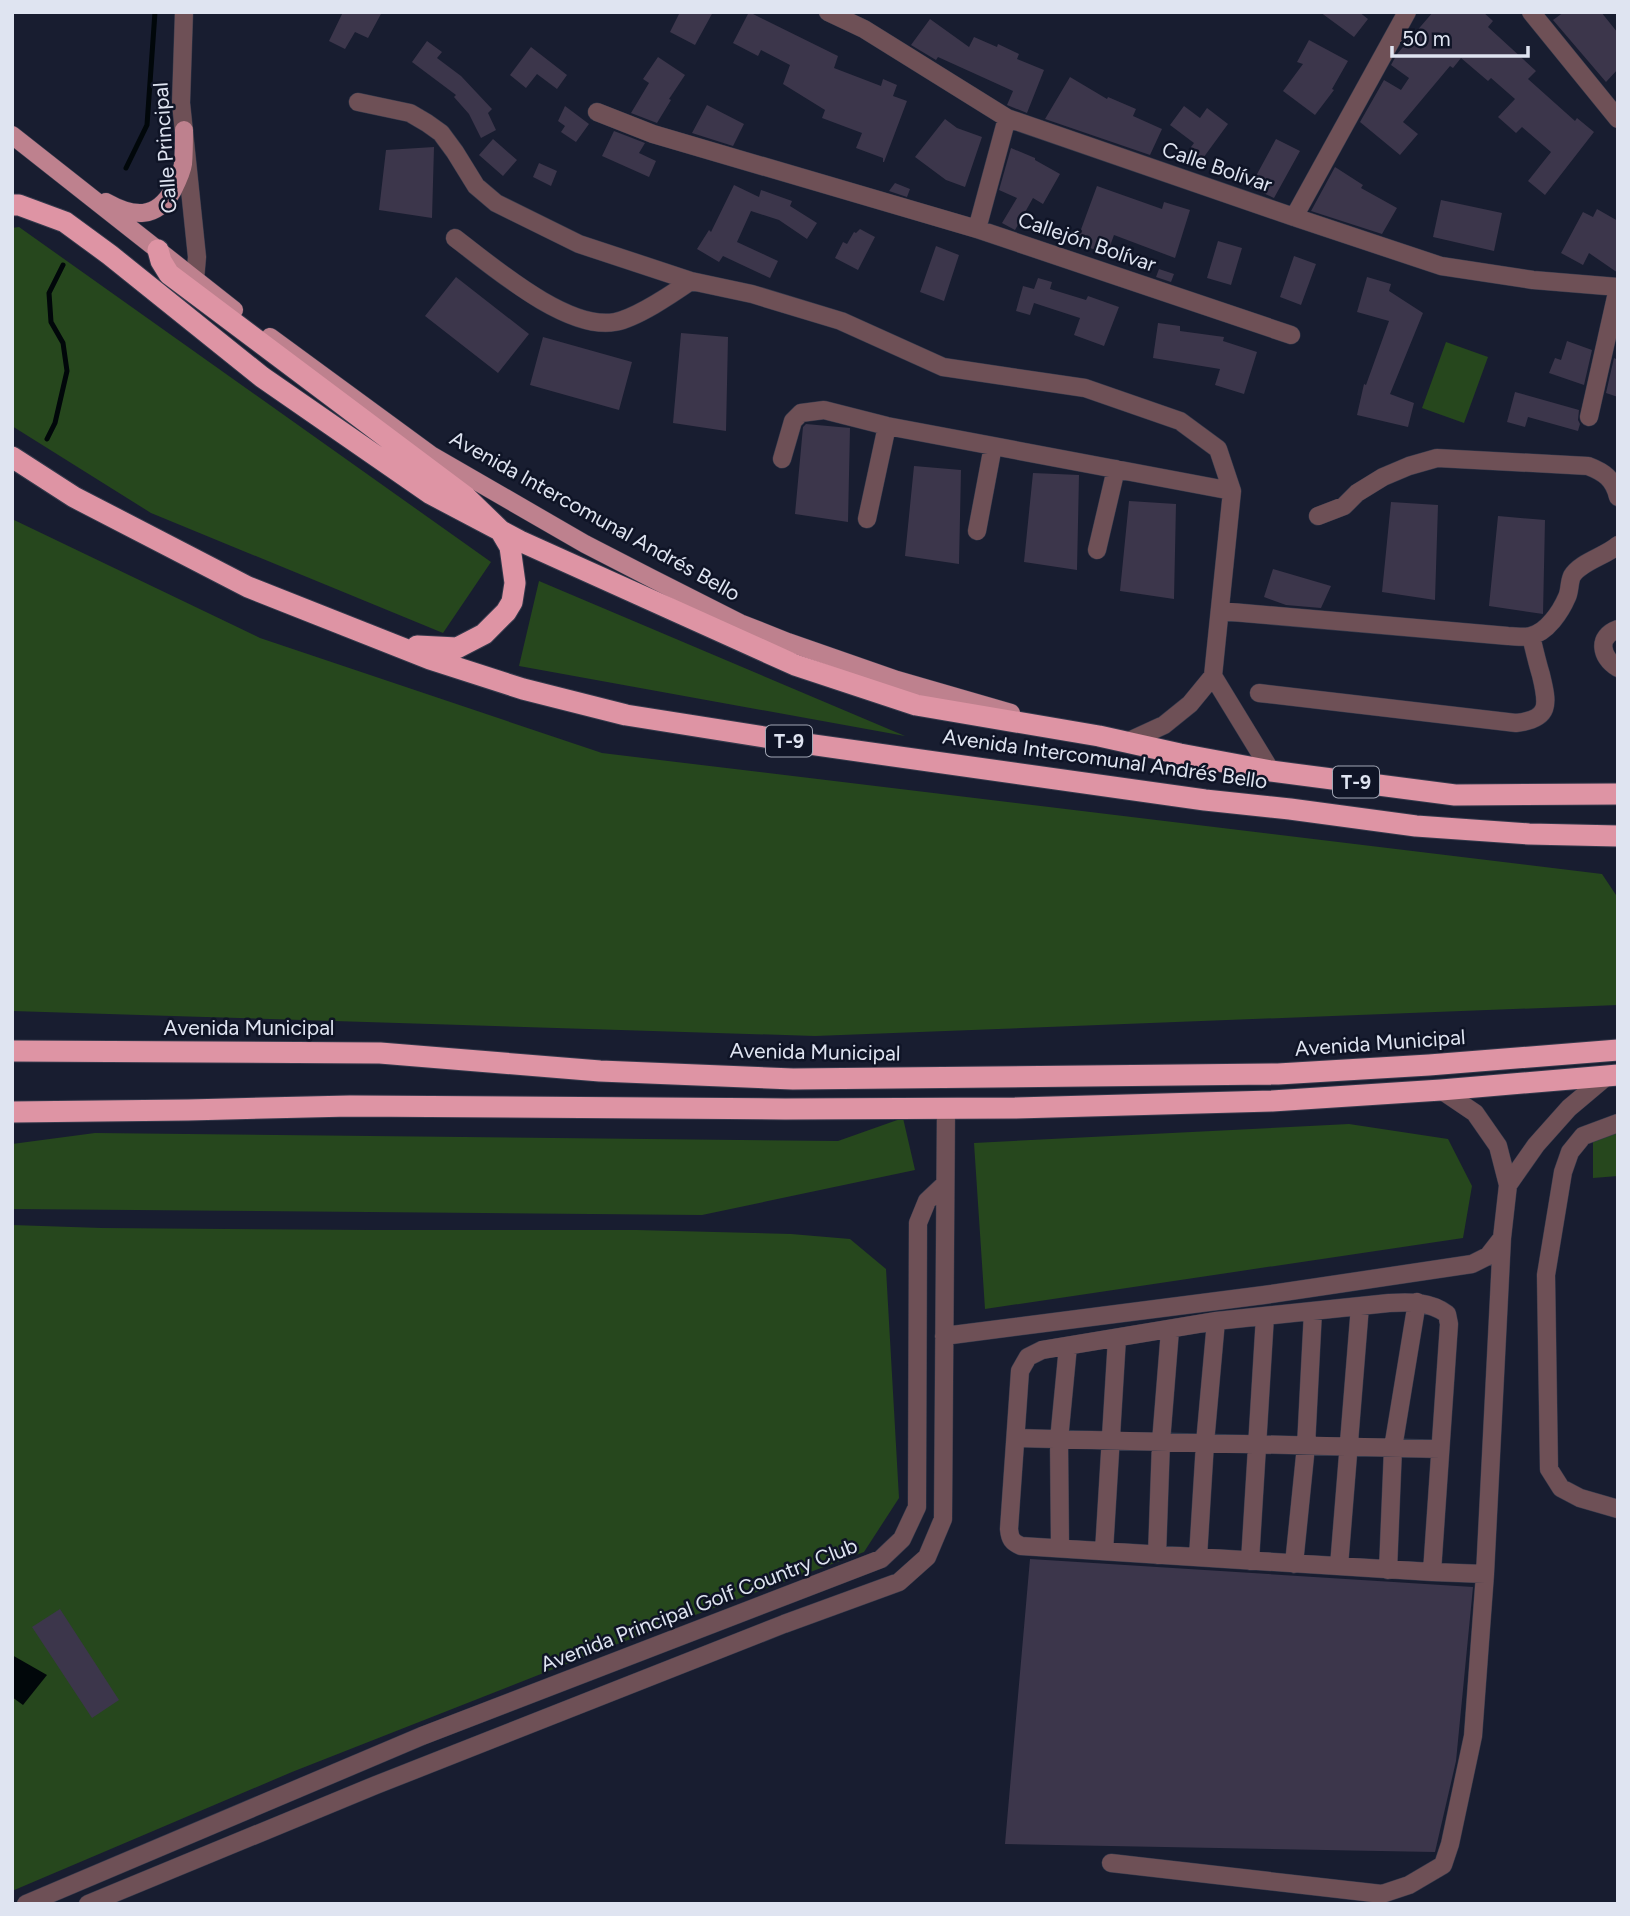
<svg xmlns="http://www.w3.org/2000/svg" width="1630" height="1916" font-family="Figtree,sans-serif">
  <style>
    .green { fill: #26471d }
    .water { fill: #01070a }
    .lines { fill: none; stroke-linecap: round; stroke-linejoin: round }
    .stream { stroke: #01070a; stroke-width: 5 }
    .building { fill: #3c364b }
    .minor-casing { stroke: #34394b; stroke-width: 19 }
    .major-casing { stroke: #34394b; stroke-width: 19 }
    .highway-casing { stroke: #34394b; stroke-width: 23 }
    .minor { stroke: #6e5056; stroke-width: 18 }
    .major { stroke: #be818e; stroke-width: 18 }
    .highway { stroke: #de94a4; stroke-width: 21 }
    .labels { text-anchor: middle; stroke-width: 5; stroke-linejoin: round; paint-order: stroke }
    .shield { fill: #0f1426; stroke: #a1a6b4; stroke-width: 2 }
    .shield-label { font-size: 19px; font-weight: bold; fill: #dfe4f1 }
    .street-label { font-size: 21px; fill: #dfe4f1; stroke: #0f1426 }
  </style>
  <rect width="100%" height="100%" fill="#181d30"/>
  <path class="green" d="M19,227L491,562L443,633L151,513L12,426V228Z
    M1446,342L1488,357L1464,423L1422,408Z
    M12,519L260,638L602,753L1602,874L1618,898V1005L815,1036L12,1011Z
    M539,581L905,736L519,666Z
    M903,1118L915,1170L702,1215L12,1209V1144L95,1133L838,1141Z
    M1618,1123V1176L1593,1178V1126Z
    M1349,1124L1448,1139L1472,1186L1463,1238L985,1309L974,1143Z
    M12,1225L102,1228L372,1230H637L791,1234L850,1239L886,1269L899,1498L864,1552L612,1646L292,1772L12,1891Z"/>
  <path class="water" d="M12,1655L47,1675L23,1705L12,1697Z"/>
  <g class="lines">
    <path class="stream" d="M126,168L147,125L155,12
      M47,439L55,423L67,371L63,343L51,322L49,293L63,265"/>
  </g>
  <path class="building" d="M343,12H382L368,38L355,32L345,49L329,41Z
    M680,12H713L695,45L670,32Z
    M749,12L838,56L834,68L881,86L883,79L897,85L893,96L907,101L884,162H883V158L856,148L862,133L822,118L825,110L783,84L790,65L761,50L758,56L733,43Z
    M1320,12H1359L1368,19L1354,37Z
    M1433,12H1483L1493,21L1488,27L1536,71L1528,79L1575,121L1577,118L1594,132L1545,195L1528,181L1551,152L1522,127L1516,133L1498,117L1515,99L1491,78L1488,81L1461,58L1453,68L1450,66L1403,122L1418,134L1400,155L1360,122L1384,80L1401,90L1409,78L1391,65L1397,54Z
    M1564,12H1601L1618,33V69L1606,82L1553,20Z
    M930,19L969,47L974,37L997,47L998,44L1019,54L1017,59L1044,70L1027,113L1007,105L1013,91L938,57L936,60L911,45Z
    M1309,40L1348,61L1332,89L1334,90L1315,115L1283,91L1303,64L1297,62Z
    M427,41L442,52L437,58L461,76L492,109L488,113L496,130L481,138L469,114L454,97L456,95L412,62Z
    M531,47L567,75L557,89L537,74L526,88L510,75Z
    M658,57L685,75L669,99L671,100L657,123L631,113L649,83L643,79Z
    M1070,77L1107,99L1108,97L1136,109L1133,116L1162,129L1150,155L1045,119Z
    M707,105L744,124L733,146L692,133Z
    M565,106L589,124L576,142L561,132L565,126L558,121Z
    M1184,106L1200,118L1207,108L1228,124L1198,165L1185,155L1194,143L1170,125Z
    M945,119L957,128L982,137L965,187L946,180L915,157Z
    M614,131L645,143L639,153L656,161L649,177L602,156Z
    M493,139L517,160L503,176L479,155Z
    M1276,139L1300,151L1274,198L1250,187Z
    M434,147L432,218L379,210L386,150Z
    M1011,148L1035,158V160L1060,174L1043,204L1033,198L1015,230L1002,223L1017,198L999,190Z
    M539,163L557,171L551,186L533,177Z
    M1335,167L1363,185L1361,188L1397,208L1382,234L1311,211Z
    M895,183L910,189L907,197L889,191Z
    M734,185L759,197L761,190L792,201L790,206L817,223L807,239L779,220L751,211L737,242L778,261L770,278L723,256L719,262L697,249L709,230L711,232Z
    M1097,186L1162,209L1164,202L1190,210L1175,258L1114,235L1107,254L1076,243Z
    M1441,200L1502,213L1494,251L1433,237Z
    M1597,209L1618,221V273L1589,253L1583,265L1561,253L1583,212L1593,217Z
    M860,229L875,237L858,270L835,258L843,242L847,244L854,232L856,233Z
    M1218,241L1242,248L1231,285L1207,278Z
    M936,246L959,255L944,301L920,292Z
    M1294,256L1316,264L1301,305L1280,297Z
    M1159,269L1174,274L1171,282L1156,277Z
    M456,277L529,334L498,373L425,316Z
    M1367,277L1391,284L1389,291L1423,313L1390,394L1414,403L1408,427L1357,415L1364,384L1366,385L1389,321L1357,312Z
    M1038,278L1052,282L1050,289L1086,300L1088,296L1119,307L1104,346L1074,335L1080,318L1034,303L1030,315L1016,311L1023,286L1034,289Z
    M1158,323L1180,326V331L1224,337L1223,341L1257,352L1244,394L1215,385L1220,369L1153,358Z
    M681,333L728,337L726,431L673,423Z
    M543,337L632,362L619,410L530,385Z
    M1567,341L1592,350L1584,385L1549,373L1555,358L1561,360Z
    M1614,358L1618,360V397L1606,393Z
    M1515,392L1579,410L1578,420L1580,424L1578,431L1528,417L1525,427L1507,422Z
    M806,424L850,428L848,522L795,514L803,427Z
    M914,466L961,470L959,564L905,556Z
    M1033,473L1079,475L1077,570L1024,562Z
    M1129,501L1176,504L1174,599L1120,591Z
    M1391,502L1438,505L1435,600L1382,592Z
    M1498,516L1545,520L1543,614L1489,606Z
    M1273,569L1331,586L1321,608L1286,605L1264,597Z
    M1030,1559L1473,1587L1456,1761L1435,1852L1005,1844Z
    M60,1609L119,1700L92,1718L32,1627Z"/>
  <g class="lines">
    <defs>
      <path id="minor" d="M184,12L181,103L197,257L195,280
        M828,12L864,29L1007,118L1294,217L1441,266L1533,280L1618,287
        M1531,12L1618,119
        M358,102L410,113L427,123L441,133L455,152L476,186L496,203L579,244L691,281L752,294L841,321L943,367L1085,388L1180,421L1218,449L1232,491L1213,676L1190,704L1164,725L1127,742
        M597,112L653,134L977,229
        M1007,118L977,229L1291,335
        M1294,217L1407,12
        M455,238C492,266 567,331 615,322C637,318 672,294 691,281
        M1589,417L1618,288
        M782,459L793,421L801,413L824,410L887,426L1232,491
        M1318,516L1344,506L1357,493L1383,477L1409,466L1437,458L1588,466C1604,472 1614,479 1618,497
        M867,519L887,426
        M977,531L993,446
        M1097,550L1116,469
        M1220,611L1508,636C1515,636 1524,638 1530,636C1547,633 1561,611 1567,597C1570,591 1569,582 1572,576C1580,562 1606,556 1618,545
        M1618,629C1596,637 1601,657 1618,668
        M1213,676L1271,771
        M1259,693L1516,723C1551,719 1548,704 1541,675C1537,662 1534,649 1531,636
        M1618,1123L1583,1136L1570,1152L1563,1172L1546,1275L1549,1469L1561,1488L1580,1498L1618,1509
        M1508,1185L1536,1145L1569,1108L1607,1076
        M944,1336L1264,1295L1472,1264L1488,1256L1502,1238
        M1016,1438L1440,1449
        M1060,1548L1059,1440L1068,1346
        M1104,1551L1117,1338
        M1157,1555L1161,1442L1170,1330
        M1198,1557L1205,1443L1216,1321
        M1250,1561L1265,1316
        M1294,1564L1306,1446L1313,1311
        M1339,1566L1360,1306
        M1388,1570L1393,1448L1417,1302
        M1432,1572L1449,1324L1447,1314C1429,1301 1410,1302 1389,1303L1216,1321L1042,1350L1028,1357L1020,1371L1009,1529C1010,1539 1012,1542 1021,1546L1432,1572L1485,1574L1502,1238L1508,1185L1498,1146L1475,1113L1441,1090
        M1111,1863L1382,1894L1409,1885L1443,1865L1450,1844L1473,1736L1485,1574
        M26,1904L422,1736L881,1559L902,1539L917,1507L918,1223L927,1201L945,1184
        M88,1904L376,1785L784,1624L899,1582L927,1557L943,1519L946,1108"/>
      <path id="major" d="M12,135L234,310
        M106,202C133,217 156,220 173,190C177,182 182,172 183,164C184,153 184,141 184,130
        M270,337L431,455L585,544L651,578L740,623L788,642L897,680L1011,713"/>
      <path id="highway" d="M12,205H19L65,222L110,255L262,377L431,494L520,541L795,665L916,705L1099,736L1180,754L1271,771L1455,795L1618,794
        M158,250L161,261L169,274L466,497L500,530L510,547L515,583L512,602L506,612L484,634L457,648L417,646
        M12,457L74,497L248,587L430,659L523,689L626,715L808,744L1205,800L1290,809L1416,826L1529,834L1618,836
        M12,1051L380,1053L600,1071L793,1079L1278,1074L1429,1065L1618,1050
        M12,1112L188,1110L350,1106L785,1109L1015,1108L1272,1101L1441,1090L1618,1075"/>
    </defs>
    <use href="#minor" class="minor-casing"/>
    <use href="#major" class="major-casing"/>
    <use href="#highway" class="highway-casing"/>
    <use href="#minor" class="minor"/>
    <use href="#major" class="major"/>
    <use href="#highway" class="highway"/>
  </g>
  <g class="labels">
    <g class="shield">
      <rect x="766" y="725.5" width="46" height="31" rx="5"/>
      <rect x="1333" y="766.5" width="46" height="31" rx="5"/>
    </g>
    <g class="shield-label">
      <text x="789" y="748">T-9</text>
      <text x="1356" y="789">T-9</text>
    </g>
    <g class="street-label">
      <text transform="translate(165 148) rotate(-94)" y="7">Calle Principal</text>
      <text transform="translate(1217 167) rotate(19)" y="7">Calle Bolívar</text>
      <text transform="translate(1087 242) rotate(19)" y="7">Callejón Bolívar</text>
      <text transform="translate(595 516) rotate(29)" y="7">Avenida Intercomunal Andrés Bello</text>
      <text transform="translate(1105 759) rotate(8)" y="7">Avenida Intercomunal Andrés Bello</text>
      <text x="249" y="1035">Avenida Municipal</text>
      <text transform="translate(1380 1043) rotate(-4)" y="7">Avenida Municipal</text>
      <text transform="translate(815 1052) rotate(1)" y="7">Avenida Municipal</text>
      <text transform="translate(699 1605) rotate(-21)" y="7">Avenida Principal Golf Country Club</text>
    </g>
  </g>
  <rect width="1630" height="1916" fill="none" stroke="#dfe4f1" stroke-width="28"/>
  <path d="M1392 46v10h136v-10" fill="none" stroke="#dfe4f1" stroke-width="3.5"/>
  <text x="1402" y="46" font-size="21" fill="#dfe4f1" stroke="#0f1426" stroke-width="5" paint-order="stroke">50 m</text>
</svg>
